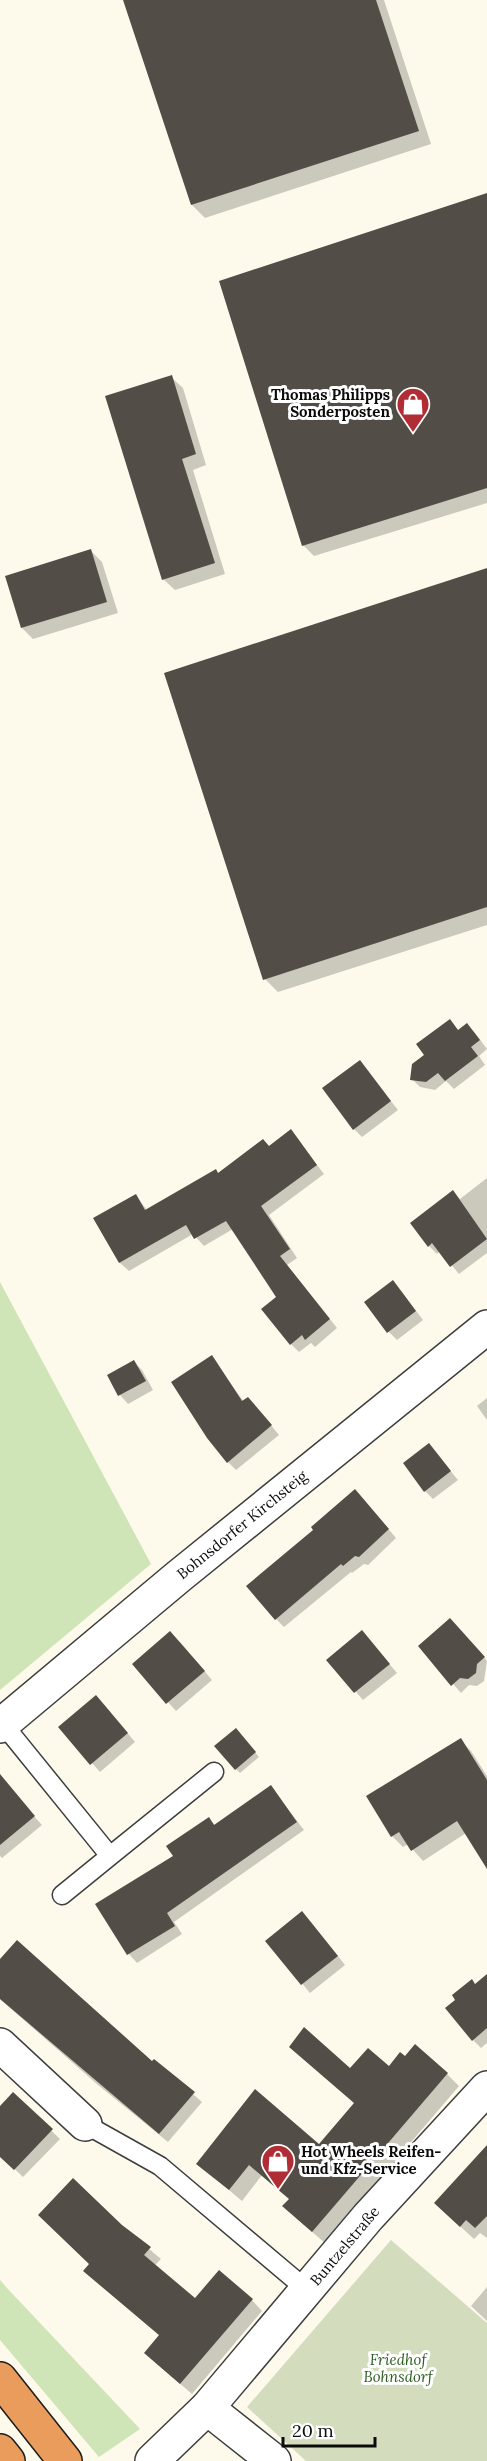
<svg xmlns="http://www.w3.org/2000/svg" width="487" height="2461" font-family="Lora,serif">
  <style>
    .green { fill: #cfe5b7 }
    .cemetery { fill: #d3ddbe }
    .shadow { fill: #0003 }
    .building { fill: #534d48 }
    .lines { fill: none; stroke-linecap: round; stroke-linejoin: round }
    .service-casing { stroke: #3e3e3e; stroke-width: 21 }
    .minor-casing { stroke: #3e3e3e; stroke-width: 36 }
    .tertiary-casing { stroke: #3e3e3e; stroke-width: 36 }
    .motorway-casing { stroke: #1c1c1c; stroke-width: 36 }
    .service { stroke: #fff; stroke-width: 18 }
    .minor { stroke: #fff; stroke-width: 33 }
    .tertiary { stroke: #fff; stroke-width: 33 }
    .motorway { stroke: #ea9c5c; stroke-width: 33 }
    .labels { text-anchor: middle; stroke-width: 6; stroke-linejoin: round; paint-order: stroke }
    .poi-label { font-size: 15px; font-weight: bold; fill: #0b0b0b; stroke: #fff; text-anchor: end }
    .street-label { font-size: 15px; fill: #0b0b0b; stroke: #fff }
    .park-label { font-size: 15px; font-style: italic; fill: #2e5e21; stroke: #fff }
  </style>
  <rect width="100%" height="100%" fill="#fefaeb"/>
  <path class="green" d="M0,1282L151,1564L0,1690Z
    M0,2280L6,2287L140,2429L99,2457L0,2340Z"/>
  <path class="cemetery" d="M391,2240L487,2323V2461H306L247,2407Z"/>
  <path class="shadow" d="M124,0H384L431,144L205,218L192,205Z
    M487,195V503L314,556L303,545Z
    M171,377L183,388L206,465L193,470L225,574L175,590L163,579Z
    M91,551L102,562L118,613L33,639L22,628Z
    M487,569V925L278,992L265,979Z
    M450,1021L459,1031L467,1025L475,1033L487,1049L479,1056L485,1065L454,1089L446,1081L435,1090L420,1087L412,1079Z
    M360,1062L398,1110L362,1137L354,1129Z
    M291,1131L324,1174L269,1215L297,1258L287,1265L337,1328L315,1347L311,1343L299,1352L291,1344L278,1297L233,1229L204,1246L193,1234L129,1271L120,1263L95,1219L136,1196L147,1210L269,1148Z
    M487,1178V1253L459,1274L440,1251L437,1254L429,1246L453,1192L460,1199Z
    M401,1291L423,1320L397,1340L389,1332Z
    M212,1357L244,1402L256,1407L279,1435L236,1470L228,1462Z
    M134,1362L142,1370L153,1390L128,1404L120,1395L109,1376Z
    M487,1398V1420L477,1406Z
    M429,1445L458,1480L433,1499L425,1491Z
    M363,1499L396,1538L368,1565L364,1564L352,1573L351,1572L284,1627L276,1619Z
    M458,1628L487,1661L484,1681L477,1686L469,1685L461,1693L420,1646Z
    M179,1641L212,1680L176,1711L134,1664Z
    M370,1641L397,1673L363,1700L328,1660Z
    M104,1705L135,1742L100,1772L60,1727Z
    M240,1734L259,1757L240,1773L236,1769Z
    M460,1740L471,1751L487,1776V1866L466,1833L423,1861L408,1844L403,1847L392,1836Z
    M0,1779L42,1825L2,1858L0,1856Z
    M271,1787L304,1830L174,1922L182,1934L137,1963L129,1954L97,1905L175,1856L209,1819L216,1826Z
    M310,1921L345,1965L310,1993L267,1941Z
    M0,1961L152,2063L155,2061L202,2102L168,2142L98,2085L0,1999Z
    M487,1977V2043L481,2048L473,2040L476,1985Z
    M405,2058L447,2074L459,2086L325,2243L296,2218L290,2199L262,2175L242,2201L198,2164L320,2146L355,2104L351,2070L389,2068Z
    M13,2094L60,2139L23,2177L0,2155V2108Z
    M487,2147V2238L480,2233L474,2239L449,2216Z
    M122,2226L161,2259L154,2266L195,2300H252L262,2311L192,2394L156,2363L160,2336L96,2281Z
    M487,2287V2321L471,2306Z"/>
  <path class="building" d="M123,0H376L419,131L191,205Z
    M487,193V488L302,546L219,281Z
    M172,375L196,454L182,459L215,563L162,580L105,396Z
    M91,549L107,602L21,628L5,576Z
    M487,568V907L263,980L164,673Z
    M450,1019L458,1030L467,1023L480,1040L471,1047L478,1056L445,1081L438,1073L426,1082L410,1080L412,1064L424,1055L416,1044Z
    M360,1060L391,1101L353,1130L322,1088Z
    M291,1129L317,1165L261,1206L290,1249L280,1256L330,1319L305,1340L302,1335L290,1345L261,1309L276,1297L226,1221L194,1239L186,1225L119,1263L93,1218L136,1194L145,1210L216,1169L218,1173L263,1139L269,1146Z
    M453,1190L487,1239L450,1267L432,1243L428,1247L410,1223Z
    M393,1280L416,1311L387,1333L364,1302Z
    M212,1355L242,1401L248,1397L272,1425L227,1463L207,1438L171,1382Z
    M134,1360L146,1381L118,1396L107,1375Z
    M429,1443L451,1471L424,1492L403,1463Z
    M355,1489L389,1529L359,1557L355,1556L343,1566L341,1564L275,1620L246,1586L313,1530L311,1527Z
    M450,1618L485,1657L477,1664L476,1673L468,1679L460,1678L451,1686L418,1646Z
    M362,1630L390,1664L354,1693L326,1660Z
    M170,1631L205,1671L166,1704L132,1664Z
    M96,1695L128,1733L90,1765L58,1727Z
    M236,1728L256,1752L235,1770L214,1746Z
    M461,1738L487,1780V1869L457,1821L411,1851L399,1832L391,1837L366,1796Z
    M0,1774L35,1816L0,1845Z
    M271,1785L297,1822L167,1913L175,1926L127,1955L95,1904L173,1856L166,1846L209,1817L214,1825Z
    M302,1911L338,1956L301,1985L265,1941Z
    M17,1940L152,2061L154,2059L195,2092L159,2134L0,1999V1959Z
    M487,1974V2028L472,2041L445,2008L455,2000L452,1995L472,1979L475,1984Z
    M304,2027L350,2068L368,2048L389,2066L400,2052L405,2056L415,2044L448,2073L312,2232L282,2206L289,2199L249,2165L229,2190L196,2164L255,2089L319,2144L354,2103L289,2047Z
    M13,2092L53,2129L14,2170L0,2157V2106Z
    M487,2145V2216L475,2228L466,2220L460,2227L434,2203Z
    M73,2178L122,2225L151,2247L144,2255L195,2298L219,2270L253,2299L180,2384L144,2353L159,2335L83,2271L89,2264L38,2215Z"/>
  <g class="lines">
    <defs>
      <path id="service" d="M3,1724L110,1856L214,1772
        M62,1895L110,1856
        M85,2124L160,2166L307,2290"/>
      <path id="minor" d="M0,1726L178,1577L487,1327
        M0,2045L85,2124
        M207,2408L274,2461"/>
      <path id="tertiary" d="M152,2461L207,2408L368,2217L487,2088"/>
      <path id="motorway" d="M0,2379L65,2461
        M0,2451L8,2461"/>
    </defs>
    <use href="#service" class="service-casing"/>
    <use href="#minor" class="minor-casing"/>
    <use href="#tertiary" class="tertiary-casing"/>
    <use href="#motorway" class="motorway-casing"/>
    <use href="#service" class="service"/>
    <use href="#minor" class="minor"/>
    <use href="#tertiary" class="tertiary"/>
    <use href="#motorway" class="motorway"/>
  </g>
  <defs>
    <symbol id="shop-pin" viewBox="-11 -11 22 30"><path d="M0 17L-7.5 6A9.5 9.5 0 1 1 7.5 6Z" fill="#b12d35" stroke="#fff"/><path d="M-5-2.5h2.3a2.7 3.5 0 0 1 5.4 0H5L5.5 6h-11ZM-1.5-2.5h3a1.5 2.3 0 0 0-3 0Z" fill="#fff"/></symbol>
  </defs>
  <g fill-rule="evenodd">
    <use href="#shop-pin" x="394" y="385" width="38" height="52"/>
    <use href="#shop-pin" x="259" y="2142" width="38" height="52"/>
  </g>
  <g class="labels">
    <g class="poi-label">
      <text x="390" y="400">Thomas Philipps<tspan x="390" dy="17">Sonderposten</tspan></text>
      <text x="301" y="2157" text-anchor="start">Hot Wheels Reifen-<tspan x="301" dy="17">und Kfz-Service</tspan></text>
    </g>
    <g class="street-label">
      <text transform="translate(242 1525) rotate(-39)" y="5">Bohnsdorfer Kirchsteig</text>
      <text transform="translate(345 2246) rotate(-50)" y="5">Buntzelstraße</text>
    </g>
    <g class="park-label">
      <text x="398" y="2365">Friedhof<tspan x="398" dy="17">Bohnsdorf</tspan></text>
    </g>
  </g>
  <path d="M283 2437v9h92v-9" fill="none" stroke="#0b0b0b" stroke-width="3"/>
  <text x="292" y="2437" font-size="18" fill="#0b0b0b" stroke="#ffffff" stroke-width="4.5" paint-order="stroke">20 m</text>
</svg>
